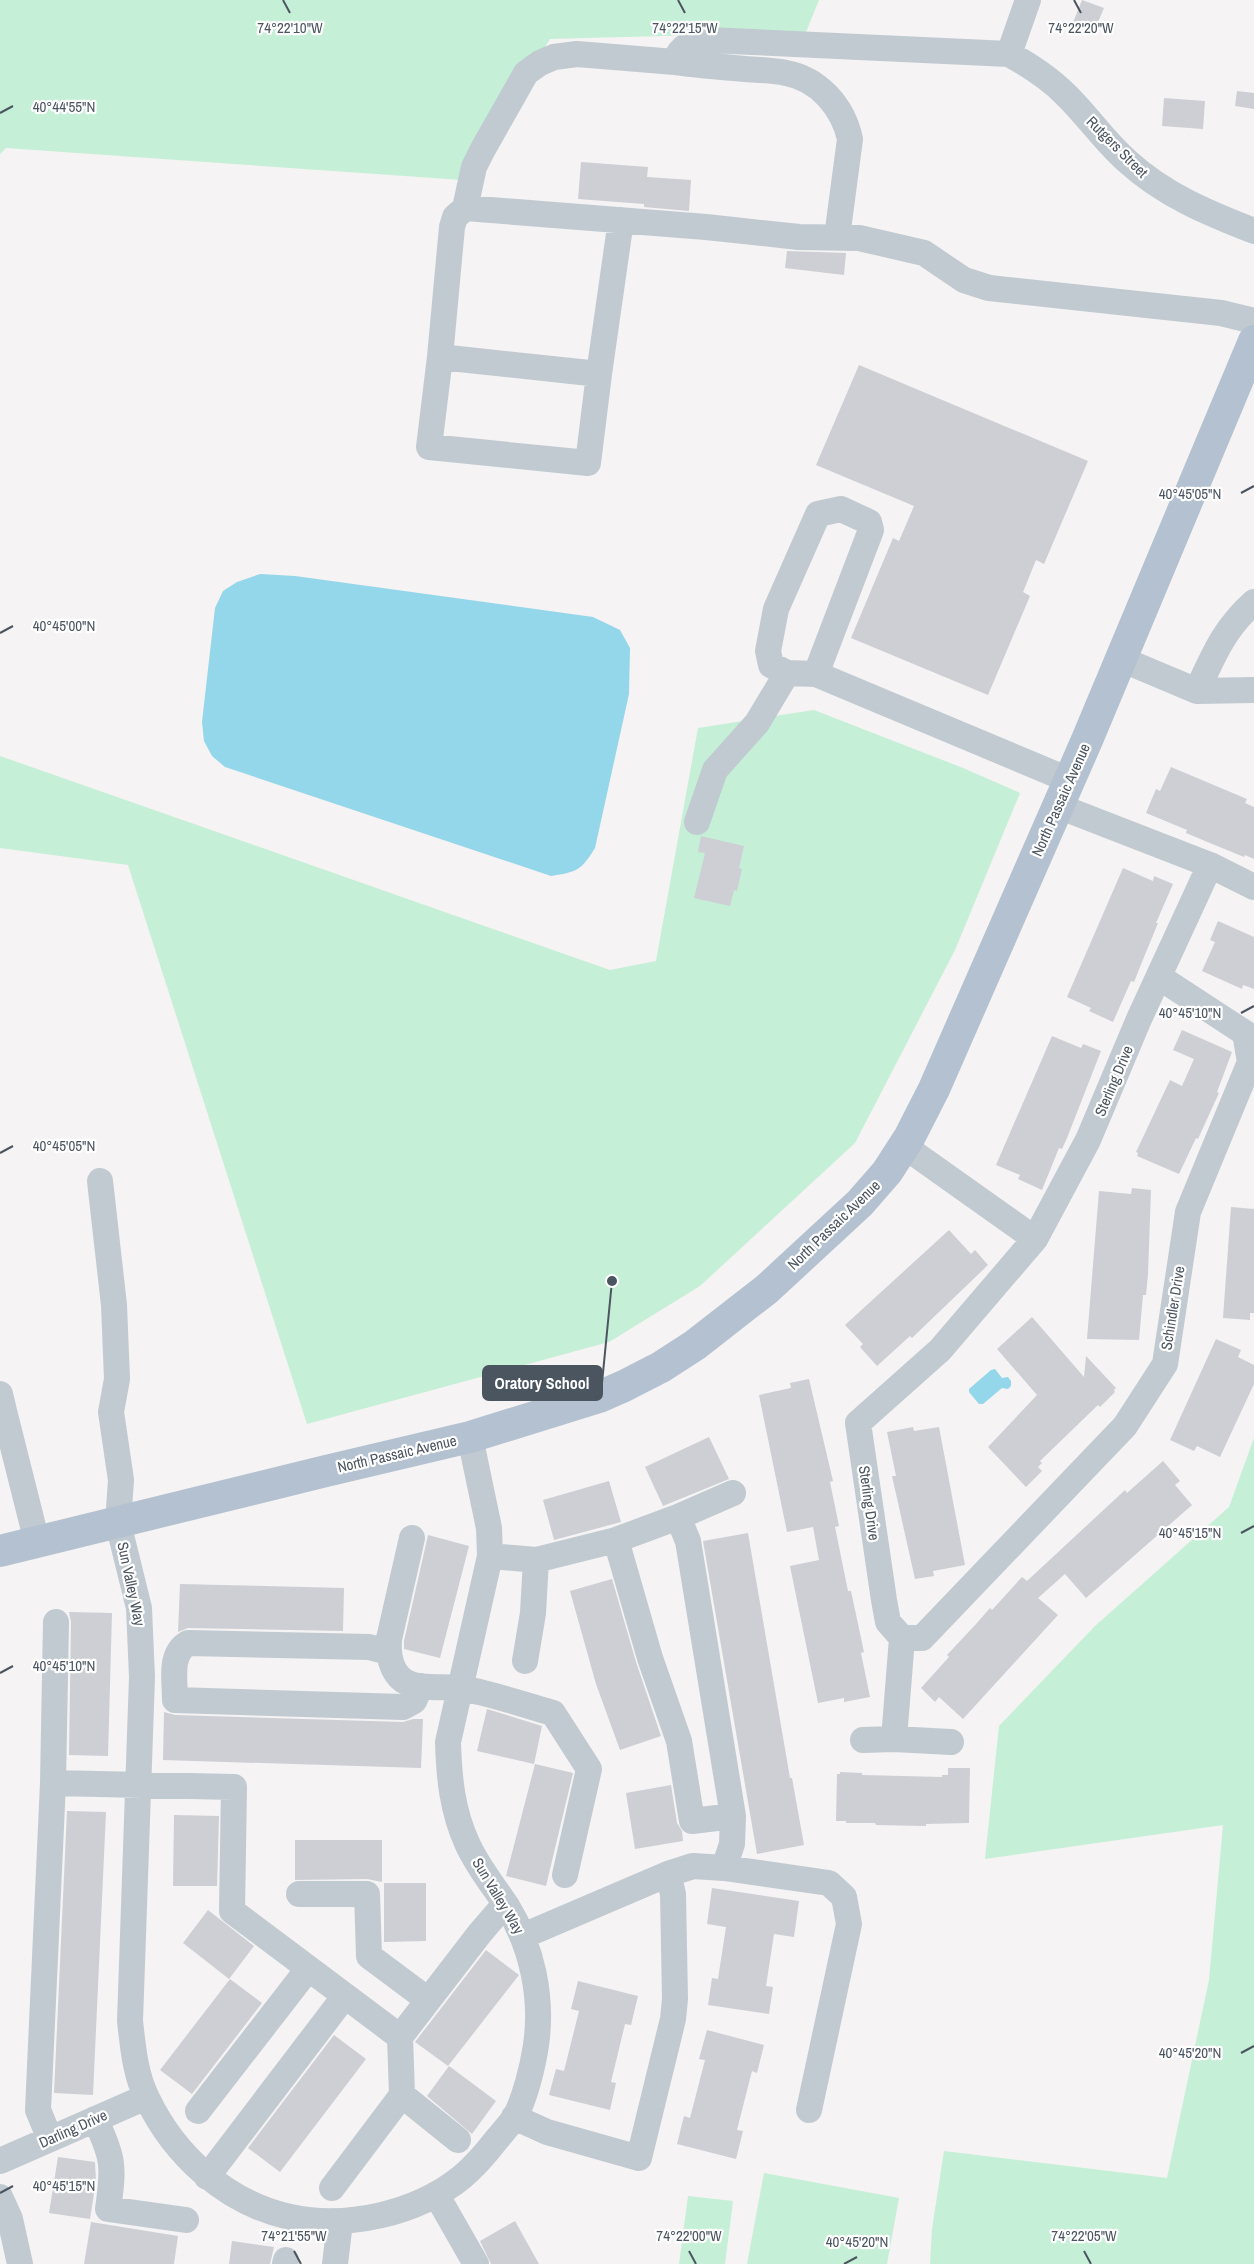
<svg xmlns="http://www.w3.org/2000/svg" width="1254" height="2264" font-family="'Archivo Narrow',sans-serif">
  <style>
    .green { fill: #c5efd6 }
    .water { fill: #94d6ea }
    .building { fill: #cdcfd5 }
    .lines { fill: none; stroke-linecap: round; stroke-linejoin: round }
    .minor { stroke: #c1cad1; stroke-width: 26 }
    .major { stroke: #b4c1d0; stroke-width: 32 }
    .ticks { fill: none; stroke: #4b5560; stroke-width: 2 }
    .labels { text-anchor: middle; stroke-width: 4.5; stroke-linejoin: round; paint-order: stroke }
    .street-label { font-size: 15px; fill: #4b5560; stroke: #fff }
    .ticks-label { font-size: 15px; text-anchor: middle; fill: #4b5560; stroke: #fff; stroke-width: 4.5; stroke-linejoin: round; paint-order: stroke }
    .leader { fill: none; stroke: #4b5560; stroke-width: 2 }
    .callout-dot { fill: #4b5560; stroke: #fff; stroke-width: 2 }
    .callout { fill: #4b5560; stroke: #4b5560; stroke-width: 2 }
    .callout-label { font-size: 16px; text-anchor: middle; font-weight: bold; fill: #fff }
  </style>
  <rect width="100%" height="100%" fill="#f5f3f3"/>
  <path class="green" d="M0,0H819L806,32L550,39L462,180L6,148L0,154Z
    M814,710L963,768L1020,793L955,950L855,1143L700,1286L609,1342L307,1424L128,865L0,848V756L610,970L656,961L698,728Z
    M1254,1438V2264H930L932,2229L944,2151L1167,2178L1209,1980L1223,1825L985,1859L999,1726L1095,1626L1229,1507Z
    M764,2173L899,2198L887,2264H747Z
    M688,2196L733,2201L725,2264H679Z"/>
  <path class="water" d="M260,574L295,576L593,617L620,630L630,648L629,694L595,848C581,871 576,872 551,876L225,767L212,756L204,741L202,722L215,608L223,591L237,582Z
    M995,1369L1002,1378L1008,1377L1011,1381V1386L1008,1389L1002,1388L983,1404H979L969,1392V1389L991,1370Z"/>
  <path class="building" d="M1082,0L1104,8L1093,34L1072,25Z
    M1237,91L1254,93V109L1235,106Z
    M1164,98L1205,101L1203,129L1162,126Z
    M581,162L648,167L647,177L691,180L689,211L644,207V204L578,199Z
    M787,251L846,253L844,275L785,268Z
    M859,365L1088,461L1044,564L1036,560L1023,592L1030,596L988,695L851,638L893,538L899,541L914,506L816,465Z
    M1171,767L1247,799L1245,803L1254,807V859L1245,855L1244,857L1205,841L1186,833L1187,830L1146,813L1156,789L1160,791Z
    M701,836L744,846L739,868L742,869L737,891L734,890L730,906L694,898L705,853L698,852Z
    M1123,868L1153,881L1154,876L1173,884L1156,923H1158L1142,962L1134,982L1131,981L1113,1022L1089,1011L1091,1008L1067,997Z
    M1218,921L1254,937V989L1243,985L1242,989L1202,971L1215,942L1210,940Z
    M1182,1030L1232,1052L1217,1092L1219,1093L1198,1139L1196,1138L1179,1174L1137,1156L1138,1153L1136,1152L1170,1080L1182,1086L1194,1059L1173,1050Z
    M1052,1036L1081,1048L1083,1044L1101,1051L1067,1138L1062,1149L1059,1148L1042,1190L1018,1179L1020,1175L996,1165Z
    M1132,1188L1151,1190L1148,1274L1146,1295H1143L1139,1340L1087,1339L1099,1191L1131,1194Z
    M1231,1207L1254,1209V1313H1250V1320L1223,1318Z
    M949,1230L971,1254L975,1250L988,1265L912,1338L910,1336L877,1366L860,1347L863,1344L845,1325Z
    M1032,1317L1084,1377L1086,1356L1116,1388L1114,1390L1115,1392L1100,1407L1098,1405L1040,1461L1042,1463L1038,1467L1042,1471L1026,1487L988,1447L1037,1395L997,1349Z
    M1216,1339L1241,1350L1238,1357L1254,1365V1384L1220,1457L1197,1446L1194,1451L1170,1440Z
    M809,1379L833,1481L830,1482L839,1526L835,1527L848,1591H851L864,1652L861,1653L870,1697L844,1702V1698L818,1703L790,1566L819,1560L813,1527L787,1532L759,1395L791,1388L790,1383Z
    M913,1427L914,1431L939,1427L965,1565L933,1571L934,1576L915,1579L892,1476H896L887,1432Z
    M709,1437L729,1479L663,1506L645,1467Z
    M1163,1461L1180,1481L1175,1485L1192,1505L1086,1598L1065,1574L1038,1598L1058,1615L963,1719L939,1697L935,1702L921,1688L949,1657L947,1655L976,1624L990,1608L992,1610L1022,1577L1027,1581L1125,1490L1127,1493Z
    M609,1481L621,1522L554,1540L543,1500Z
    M748,1533L790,1778H792L804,1845L757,1854L703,1541Z
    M428,1535L469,1546L440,1658L404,1649V1641Z
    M612,1579L636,1662L661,1736L620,1750L596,1684L570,1591Z
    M180,1584L344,1588L343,1631L188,1628L178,1632Z
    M69,1612L112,1613L108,1756L69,1755L71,1622Z
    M487,1709L542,1726L534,1764L477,1751Z
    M164,1712L175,1715L403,1722L413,1719H423L421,1768L163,1760Z
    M535,1764L573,1773L546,1886L506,1876Z
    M948,1768H970L969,1823L926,1824V1826L876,1825L875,1823H846V1821H836L837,1774H840V1772L862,1773V1775L942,1777V1775H948Z
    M671,1785L677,1823L682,1831L683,1841L635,1849L626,1793Z
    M67,1811L106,1812L93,2095L54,2093Z
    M174,1815L219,1816L217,1886H173Z
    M295,1840H382V1882L367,1879L295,1880Z
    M384,1883H426V1941L384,1942Z
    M712,1888L799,1901L794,1937L774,1934L766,1986L773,1987L769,2014L708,2005L712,1978L718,1979L726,1927L707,1924Z
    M208,1910L254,1946L229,1979L183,1943Z
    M486,1950L519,1975L448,2066L415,2042Z
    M230,1979L262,2003L192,2094L160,2070Z
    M578,1981L638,1996L631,2025L625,2024L611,2082L616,2083L610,2110L549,2095L556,2069L564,2071L579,2011L571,2009Z
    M707,2030L764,2045L757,2073L752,2071L737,2130L743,2131L736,2159L677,2144L684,2116L690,2118L705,2060L699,2059Z
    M334,2035L366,2059L280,2172L248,2148Z
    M449,2066L496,2101L472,2134L427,2096Z
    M58,2157L95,2162L96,2182L90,2219L49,2213Z
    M515,2221L539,2264H491L480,2241Z
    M91,2222L178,2236L174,2264H84Z
    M232,2241L274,2247L270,2264H229Z"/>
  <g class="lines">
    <path class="minor" d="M1009,54L1028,0
      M675,62C698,65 721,67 745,69C758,70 773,70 786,73C819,79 843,107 850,139L837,237
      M465,208L474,167L483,149L526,73L540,63L554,57L577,54L675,62C680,45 692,41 709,40L1009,54C1029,65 1049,78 1065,94C1087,115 1104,141 1127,161C1164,195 1208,213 1254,231
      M621,220L599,374L440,357L452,227L455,217L465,208L706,227L799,237L859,238L924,253L964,280L989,288L1221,313L1254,321
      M440,357L429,447L588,463L599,374
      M1121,659L1197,691C1214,654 1224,629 1254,602
      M816,674L871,530L869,522L841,509L818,514L776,609L768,651L771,665L787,673L816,674L1069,780
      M1197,691L1254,690
      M1058,806L1210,865
      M697,822L715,770L757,723L787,673
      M904,1146L1035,1239L1088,1140L1139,1019L1210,865L1254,887
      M100,1181L114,1305L117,1379L111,1412L121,1480L118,1523L139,1608L142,1677L130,2021C133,2047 135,2074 147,2098C174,2155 226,2203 290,2217C347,2229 416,2214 462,2177C475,2166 487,2152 497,2139C503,2132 510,2124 515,2117C525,2098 533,2066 536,2045C543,1997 532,1947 507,1906C493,1885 477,1866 467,1843C452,1810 449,1777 448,1742L490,1556L489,1528L470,1437
      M1035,1239L940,1350L858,1423L884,1600L888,1622L902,1638H922L1125,1426L1165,1364L1188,1212L1250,1062L1245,1033L1159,977
      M0,1394L5,1415
      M0,1416L5,1415L37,1542
      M678,1517L688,1541L733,1816L732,1844L724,1868
      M412,1538L389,1639C388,1654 391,1672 404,1681C420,1690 442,1686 459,1688C488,1692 524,1705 553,1713L589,1769L565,1875
      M616,1540L650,1658L679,1741L692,1821L733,1816
      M490,1556L536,1560L616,1540L678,1517L733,1493
      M902,1638L894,1739L951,1742
      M388,1652L369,1647L188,1643C169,1654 175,1680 175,1700L403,1707L414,1701L421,1686
      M525,1661L533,1613L536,1560
      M863,1740L894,1739
      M53,1783L234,1787L232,1911L400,2037L480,1933L505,1904
      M299,1894H367L369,1956L428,2000
      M523,1936L668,1874L693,1866L724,1868L829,1883L844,1897L849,1924L809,2110
      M402,2095L458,2140
      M198,2111L308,1969
      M514,2117L547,2132L639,2158L673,2019L675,1999L673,1894L668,1874
      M95,2119C114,2158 114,2167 108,2209L186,2220
      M50,2139L38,2110L53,1783L56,1622
      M0,2161L146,2097
      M207,2177L344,1997
      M332,2188L402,2095L400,2037
      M436,2194L476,2264
      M0,2197L10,2219L20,2264
      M285,2264L286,2260
      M335,2264L340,2222"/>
    <path class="major" d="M0,1551L326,1471L470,1437L599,1397L624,1386L661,1367L695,1345L767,1289L860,1203L887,1172L909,1138L934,1089L1087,740L1254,341"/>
  </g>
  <path class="ticks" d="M283,0L290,13M678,0L685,13M1074,0L1081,13M0,113L13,106M1241,493L1254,486M0,633L13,626M1241,1013L1254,1006M0,1153L13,1146M1241,1533L1254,1526M0,1673L13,1666M1241,2053L1254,2046M0,2193L13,2186M294,2251L301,2264M689,2251L696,2264M1084,2251L1091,2264M844,2264L857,2257"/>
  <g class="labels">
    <g class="street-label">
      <text transform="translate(1117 147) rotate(45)" y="5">Rutgers Street</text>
      <text transform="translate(1061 800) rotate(-66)" y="5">North Passaic Avenue</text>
      <text transform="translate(1114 1081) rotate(-67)" y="5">Sterling Drive</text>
      <text transform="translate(834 1225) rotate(-44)" y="5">North Passaic Avenue</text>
      <text transform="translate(1173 1308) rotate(-81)" y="5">Schindler Drive</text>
      <text transform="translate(397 1454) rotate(-13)" y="5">North Passaic Avenue</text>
      <text transform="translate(869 1503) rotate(82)" y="5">Sterling Drive</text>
      <text transform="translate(131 1584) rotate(78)" y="5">Sun Valley Way</text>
      <text transform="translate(498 1896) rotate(59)" y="5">Sun Valley Way</text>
      <text transform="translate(73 2129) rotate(-24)" y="5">Darling Drive</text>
    </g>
  </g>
  <g class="ticks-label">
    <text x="290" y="33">74°22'10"W</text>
    <text x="685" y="33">74°22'15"W</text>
    <text x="1081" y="33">74°22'20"W</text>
    <text x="64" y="112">40°44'55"N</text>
    <text x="1190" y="499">40°45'05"N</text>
    <text x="64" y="631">40°45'00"N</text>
    <text x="1190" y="1018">40°45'10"N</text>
    <text x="64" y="1151">40°45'05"N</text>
    <text x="1190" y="1538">40°45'15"N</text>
    <text x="64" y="1671">40°45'10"N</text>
    <text x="1190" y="2058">40°45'20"N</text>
    <text x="64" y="2191">40°45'15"N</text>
    <text x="294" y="2241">74°21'55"W</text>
    <text x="689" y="2241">74°22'00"W</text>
    <text x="1084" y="2241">74°22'05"W</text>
    <text x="857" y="2247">40°45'20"N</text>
  </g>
  <path class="leader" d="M612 1281L602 1383"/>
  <circle class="callout-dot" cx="612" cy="1281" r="6"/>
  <rect class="callout" x="483" y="1366" width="119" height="34" rx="6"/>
  <g class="callout-label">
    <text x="542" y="1389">Oratory School</text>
  </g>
</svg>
